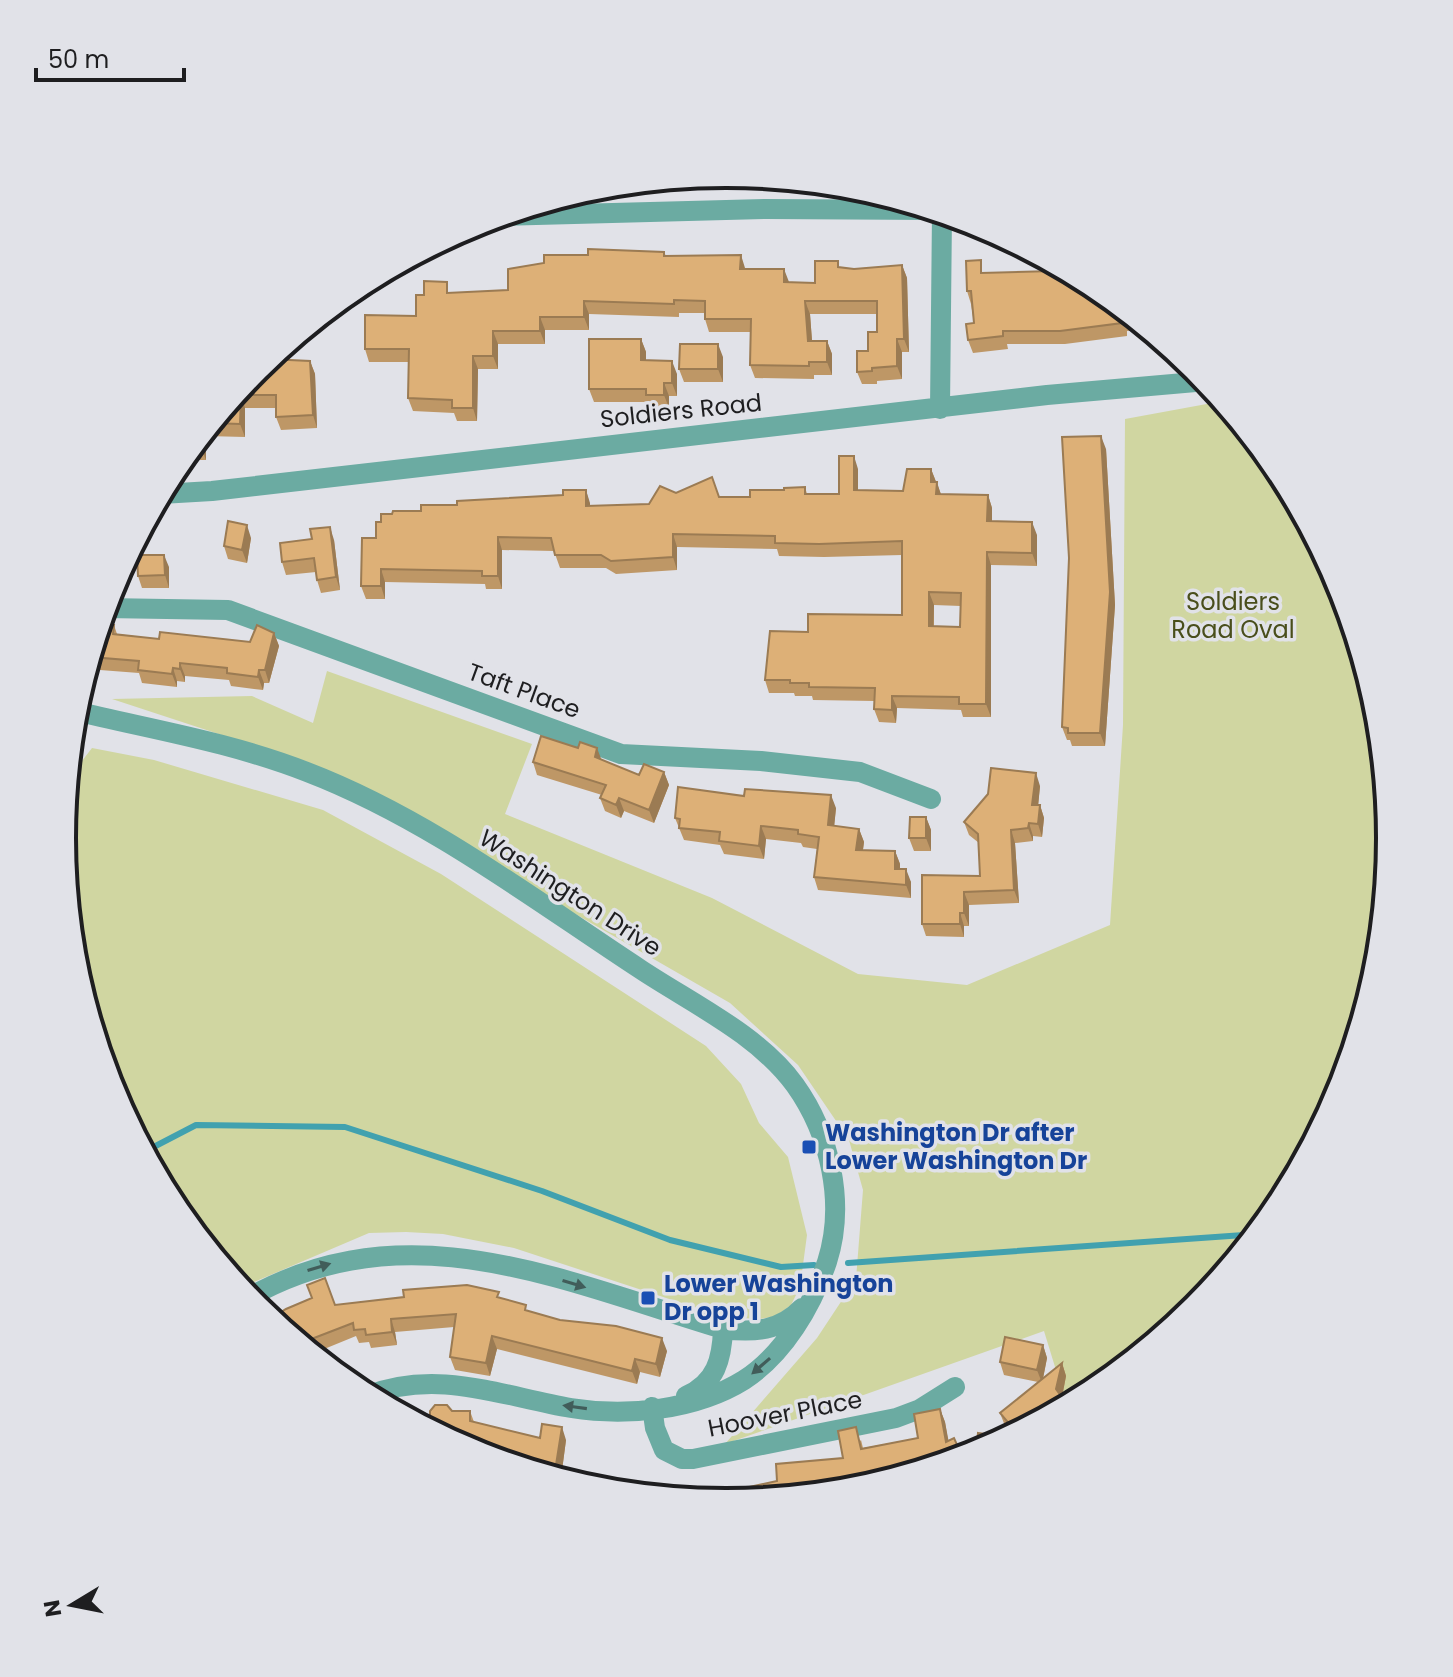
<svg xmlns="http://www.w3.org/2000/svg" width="1453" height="1677" font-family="Poppins,sans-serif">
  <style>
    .green { fill: #d0d6a1 }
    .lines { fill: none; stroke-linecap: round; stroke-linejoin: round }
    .stream { stroke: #41a1af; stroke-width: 6 }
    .minor { stroke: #6baba2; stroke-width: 20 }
    .wall { fill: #be9766; fill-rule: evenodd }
    .shaded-wall { fill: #9b7b53 }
    .building { fill: #ddb077; stroke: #9b7b53; stroke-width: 2; fill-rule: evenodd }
    .oneway { fill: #415d5a }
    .transit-dot { fill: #1a4fb4; stroke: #e1e2e8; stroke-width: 3 }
    .labels { text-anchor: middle; stroke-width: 7; stroke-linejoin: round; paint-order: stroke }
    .street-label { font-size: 24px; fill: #1e1e20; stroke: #e1e2e8 }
    .park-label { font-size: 24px; fill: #494e1b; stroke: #e1e2e8 }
    .transit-label { font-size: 24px; font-weight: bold; fill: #164399; stroke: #e1e2e8; text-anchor: start }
    .rim { fill: none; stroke: #1e1e20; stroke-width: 4 }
  </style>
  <rect width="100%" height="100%" fill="#e1e2e8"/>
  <path class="green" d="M1223,401L1279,470L1341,585L1378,709L1391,839L1378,969L1340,1093L1279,1208L1196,1309L1095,1391L1067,1406L1044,1331L725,1444L817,1338L856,1279L863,1190L849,1140L798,1065L730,1003L322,768L112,699L252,696L313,723L327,671L532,744L505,814L712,898L858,974L967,985L1110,925L1123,725L1125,419Z
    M92,748L154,760L323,810L441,874L706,1046L741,1084L759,1123L788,1157L807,1235L800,1287L791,1305L776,1316L760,1319L724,1317L514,1248L443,1234L406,1232L369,1233L240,1288L174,1207L112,1092L75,968L62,838L68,779Z"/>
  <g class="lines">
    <path class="stream" d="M144,1152L196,1125L345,1127L542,1191L670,1240L781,1267L814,1265
      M848,1263L1258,1234"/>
    <path class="minor" d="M500,216L766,209L933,210
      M940,409L942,213
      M161,494L212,491L1047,395L1207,381
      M105,608L228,610L621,754L761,761L860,772L931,799
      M75,711C154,730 230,742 307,772C427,818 533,899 640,969C691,1003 758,1034 795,1085C830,1134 846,1203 827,1262C812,1306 784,1354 744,1380C696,1410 627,1417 571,1408C501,1396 437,1368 366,1396
      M248,1298C407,1208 563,1281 723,1329C754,1333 780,1331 802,1308
      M686,1396C716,1383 722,1359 723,1329
      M652,1407L655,1428L664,1450L682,1459H693L896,1418L920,1409L955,1387"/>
  </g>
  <path class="wall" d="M664,252L666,256L745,269L789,282L815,283L840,267L854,269L902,265L907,278L909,352H902V379L877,381V384H862L857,372L877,332V314H810L812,341H827L832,354V375H814V379L755,378L750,365V332H709L705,319V313H679V317L589,314V330H545V344H498V369H478L477,421H457L454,413L413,411L408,398L409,362H369L365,349L451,293L508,290L588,255Z
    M985,273L1055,277L1096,286L1148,329L1127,331V336L1065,344H1007L1008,349L973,353L968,340L974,323L971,304L967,291Z
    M641,339L646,352V361L677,374V396H669V408H650L648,402H594L589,389Z
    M273,356V360L310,361L315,374L317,428L281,430L276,417V408H245V437L206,436V460H191L188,452L257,368Z
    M723,357V382H684L679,369Z
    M1106,449L1115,605L1105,746H1072L1070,740H1067L1062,727Z
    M858,469V490L903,491L931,469L941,494L988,495L992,508V521L1037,535V566L991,565V717H963L961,710L897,708L896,723L879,722L874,709L875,701L813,700L812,696H795L794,693H769L765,680L808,632L902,615V555L824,557L779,556L777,549L677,547V570L616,574L606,568H560L554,551L502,550V589H486L485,584L385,582V599H366L361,586L381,522L392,514L457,505L563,495L586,490L590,506L649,504L676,493L719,497H750L805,487L807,494H839ZM934,605L961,606L960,627L934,626Z
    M251,538L247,563L228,559L224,546Z
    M334,540L340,590L321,593L317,580L316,572L286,575L282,562Z
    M169,567V588H142L138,576Z
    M101,624L114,625L117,634L159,639L250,642L274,633L279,646L269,683H264L263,690L231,686L229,680L185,676V682L177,681V687L142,683L139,673L87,669Z
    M602,760L639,775L664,772L669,785L654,823L624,811L621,818L605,811L600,798L602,795L537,775L533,762Z
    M1040,786L1038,805H1040L1044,818L1042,837L1033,836V841L1015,843L1019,903L969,905V926H964V937L926,936L922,924L980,876L979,843L969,835L964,822Z
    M836,808L834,826L859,829L864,842L863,850L895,851L900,864V869L911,882V898L818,890L814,877L817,849L803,847L801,843L766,839L764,859L724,854L720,845L684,840L675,818Z
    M926,817L931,830V851H914L909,838Z
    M501,1298L528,1311L667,1351L660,1377L640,1372L637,1384L497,1349L490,1376L455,1370L450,1357L454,1327L395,1332L397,1345L371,1348L369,1342L359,1343L356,1336L312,1354L270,1319L335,1305Z
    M1043,1345L1047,1358L1043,1379L1062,1363L1066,1376L1062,1397L1066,1407L1013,1435L1005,1426L1000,1413L1038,1382L1004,1375L1000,1362Z
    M940,1409L945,1422L948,1440L964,1458L856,1490L726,1503L777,1481L843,1458L861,1440L863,1448L918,1438Z
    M452,1411H470L474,1422L540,1438L566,1440L561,1478L548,1475L472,1452L430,1430Z"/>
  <path class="shaded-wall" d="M741,255L745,268V282L740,269Z
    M902,265L907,278L909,352L904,339Z
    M784,269L789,282V295L784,282Z
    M584,301L589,314V330L584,317Z
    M805,301L810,314L813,354L808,341Z
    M540,317L545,330V344L540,331Z
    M493,331L498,344V369L493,356Z
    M641,339L646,352V373L641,360Z
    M897,339L902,352V379L897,366Z
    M827,341L832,354V375L827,362Z
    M718,344L723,357V382L718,369Z
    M473,356L478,369L477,421L473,408Z
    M310,361L315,374L317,428L313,415Z
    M672,361L677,374V396L672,383Z
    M664,383L669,396V408L664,395Z
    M241,395L245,408V437L240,424Z
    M205,432L206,436V460L201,447L202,436Z
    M1101,436L1106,449L1115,605L1105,746L1100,733Z
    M854,456L858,469V503L854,490Z
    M931,469L936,482H931Z
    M937,482L941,495L936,494Z
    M586,490L590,503V519L586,506Z
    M988,495L992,508V534L987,521Z
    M1032,522L1037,535V566L1032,553Z
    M247,525L251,538L247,563L242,550Z
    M330,527L334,540L340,590L336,577Z
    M673,534L677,547V570L673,557Z
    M498,537L502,550V589L498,576Z
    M987,552L991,565V717L986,704Z
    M164,555L169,567V588L165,575Z
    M381,569L385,582V599L381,586Z
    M929,592L934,605L933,639L929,626Z
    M274,633L279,646L269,683L265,670Z
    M180,663L185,676V682L180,669Z
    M173,668L177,681V687L172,674Z
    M259,670L264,683L263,690L258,677Z
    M892,696L897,708L896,723L892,710Z
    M597,748L602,761L595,757Z
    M664,772L669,785L654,823L649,810Z
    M1036,773L1040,786L1037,818L1032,805Z
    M831,795L836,808L833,838L828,825Z
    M619,798L624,811L621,818L616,805Z
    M1040,805L1044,818L1042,837L1038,824Z
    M926,817L931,830V851L926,838Z
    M1029,823L1033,836V841L1028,828Z
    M761,826L766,839L764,859L759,846Z
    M859,829L864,842L861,863L856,850Z
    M1011,830L1015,843L1019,903L1014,890Z
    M895,851L900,864V881L895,869Z
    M906,869L911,882V898L906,885Z
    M964,892L969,905V926L964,913Z
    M960,913L964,926V937L960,924Z
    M391,1319L395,1332L397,1345L392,1332Z
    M492,1336L497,1349L490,1376L486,1363Z
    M662,1338L667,1351L660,1377L656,1364Z
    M1043,1345L1047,1358L1042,1383L1037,1370Z
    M635,1359L640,1372L637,1384L632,1371Z
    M1062,1363L1066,1376L1062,1397L1066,1407L1027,1428L1026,1424L1056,1389Z
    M940,1409L945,1422L951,1454L946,1442Z
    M562,1427L566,1440L561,1478L556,1465Z"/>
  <path class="building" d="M588,249L664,252V256L741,255L740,269H784V282L815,283V261H838V267L854,269L902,265L904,339H897V366L872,368V371L857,372V351H868V332H877V301H805L808,341H827V362H809V366L750,365L751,319H705V301L674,300V304L584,301V317H540V331H493V356H473V408H452V400L408,398L409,349H365V315L416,316V295H424V281L447,282V293L508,290V269L544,263V255H588Z
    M981,260V273L1053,271L1054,277L1074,274L1096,286L1133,317L1122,318V323L1060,331H1003V336L968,340L966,324L974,323L971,291H967L966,261Z
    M589,339H641V360L672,361V383H664V395H646V389H589Z
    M680,344H718V369H679Z
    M268,359L310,361L313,415L276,417V395H241L240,424L212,423L257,368Z
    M202,436L201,447H192Z
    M1101,436L1110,592L1100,733H1068V728L1062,727L1069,558L1062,437Z
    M839,456H854V490L903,491L907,469H931V482H937L936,494L988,495L987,521L1032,522V553L987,552L986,704H959V697L892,696V710L874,709L875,688L809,687V683H790V680H765L770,631L808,632V614L902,615V541L819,544L775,543V536L673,534V557L611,561L601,555H555L551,538L498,537V576H482V571L381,569V586H361L362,538H376V522H381V514H392L393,511H421V505H457V501L563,495V490H586V506L649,504L660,486L676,493L712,477L719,497H750V490H784V488L805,487V494H839ZM929,592L961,593L960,627L929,626Z
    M228,521L247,525L242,550L224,546Z
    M330,527L336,577L317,580L314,558L282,562L280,543L312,539L310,529Z
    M137,555H164L165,575L138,576Z
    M101,624L114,625L113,634L159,639L160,632L250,642L257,625L274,633L265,670H259L258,677L227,673V668L180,663V669L173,668L172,674L138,670L139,661L91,657Z
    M541,736L578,748L580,742L597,748L595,757L639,775L644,764L664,772L649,810L619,798L616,805L600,798L606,785L533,762Z
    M991,768L1036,773L1032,805H1040L1038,824L1029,823L1028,828L1011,830L1014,890L964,892V913H960V924H922V875L980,876L978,834L964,822L988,794Z
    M678,787L744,796L745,789L831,795L828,825L859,829L856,850L895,851V869H906V885L814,877L819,837L798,834V830L761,826L759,846L719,841L720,832L679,828L680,819L675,818Z
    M910,817H926V838H909Z
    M325,1278L335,1305L404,1297L403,1290L467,1285L499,1292L497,1297L526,1305L525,1310L560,1320L616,1326L662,1338L656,1364L635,1359L632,1371L492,1336L486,1363L450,1357L456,1314L391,1319L392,1332L366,1335L365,1329L354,1330L353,1323L301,1343L304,1347L270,1319L286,1309L312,1298L307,1285Z
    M1005,1337L1043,1345L1037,1370L1000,1362Z
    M1062,1363L1056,1389L1061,1396L1026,1424L1033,1425L1017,1433L1000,1413Z
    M385,1396L389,1408L374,1400Z
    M435,1405H447L452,1411H470V1421L540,1438L542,1424L562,1427L556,1465L477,1449L479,1440H449L430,1430V1411Z
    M940,1409L946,1442L954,1438L963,1458L927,1469L868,1480L869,1484L819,1494L726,1503L719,1502L717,1494L777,1481L776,1464L843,1458L838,1431L856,1427L861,1449L918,1438L914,1414Z
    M978,1433L1008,1437V1438L976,1454Z"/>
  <defs><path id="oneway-solid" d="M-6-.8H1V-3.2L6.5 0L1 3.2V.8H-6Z" transform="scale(2)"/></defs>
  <g class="oneway">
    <use href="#oneway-solid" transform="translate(319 1267) rotate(-17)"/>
    <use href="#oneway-solid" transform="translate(574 1284) rotate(17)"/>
    <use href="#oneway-solid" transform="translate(761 1366) rotate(139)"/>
    <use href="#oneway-solid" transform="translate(575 1407) rotate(-172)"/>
  </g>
  <g class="transit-dot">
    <rect x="801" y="1139" width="16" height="16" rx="4"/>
    <rect x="640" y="1290" width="16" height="16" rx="4"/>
  </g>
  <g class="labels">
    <g class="street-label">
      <text transform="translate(681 411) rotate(-6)" y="8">Soldiers Road</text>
      <text transform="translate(524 691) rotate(20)" y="8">Taft Place</text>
      <text transform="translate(570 893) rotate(33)" y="8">Washington Drive</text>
      <text transform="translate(785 1414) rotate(-11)" y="8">Hoover Place</text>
    </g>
    <g class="park-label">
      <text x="1233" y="610">Soldiers<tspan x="1233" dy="28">Road Oval</tspan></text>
    </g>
    <g class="transit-label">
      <text x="825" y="1141">Washington Dr after<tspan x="825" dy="28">Lower Washington Dr</tspan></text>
      <text x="664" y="1292">Lower Washington<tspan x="664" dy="28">Dr opp 1</tspan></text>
    </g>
  </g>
  <path d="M0 0H1453V1677H0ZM76 838a650 650 0 1 1 1300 0a650 650 0 1 1-1300 0Z" fill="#e1e2e8" fill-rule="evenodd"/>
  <path class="rim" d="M76 838a650 650 0 1 1 1300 0a650 650 0 1 1-1300 0Z"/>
  <g transform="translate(72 1605) rotate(260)" stroke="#e1e2e8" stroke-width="6" paint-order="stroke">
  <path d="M0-6L14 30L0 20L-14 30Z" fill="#1e1e20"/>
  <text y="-12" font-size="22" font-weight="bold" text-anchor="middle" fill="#1e1e20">N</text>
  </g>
  <path d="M36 68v12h148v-12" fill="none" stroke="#1e1e20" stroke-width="4"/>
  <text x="48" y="68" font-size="24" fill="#1e1e20" stroke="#e1e2e8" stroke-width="6" paint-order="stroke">50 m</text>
</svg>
